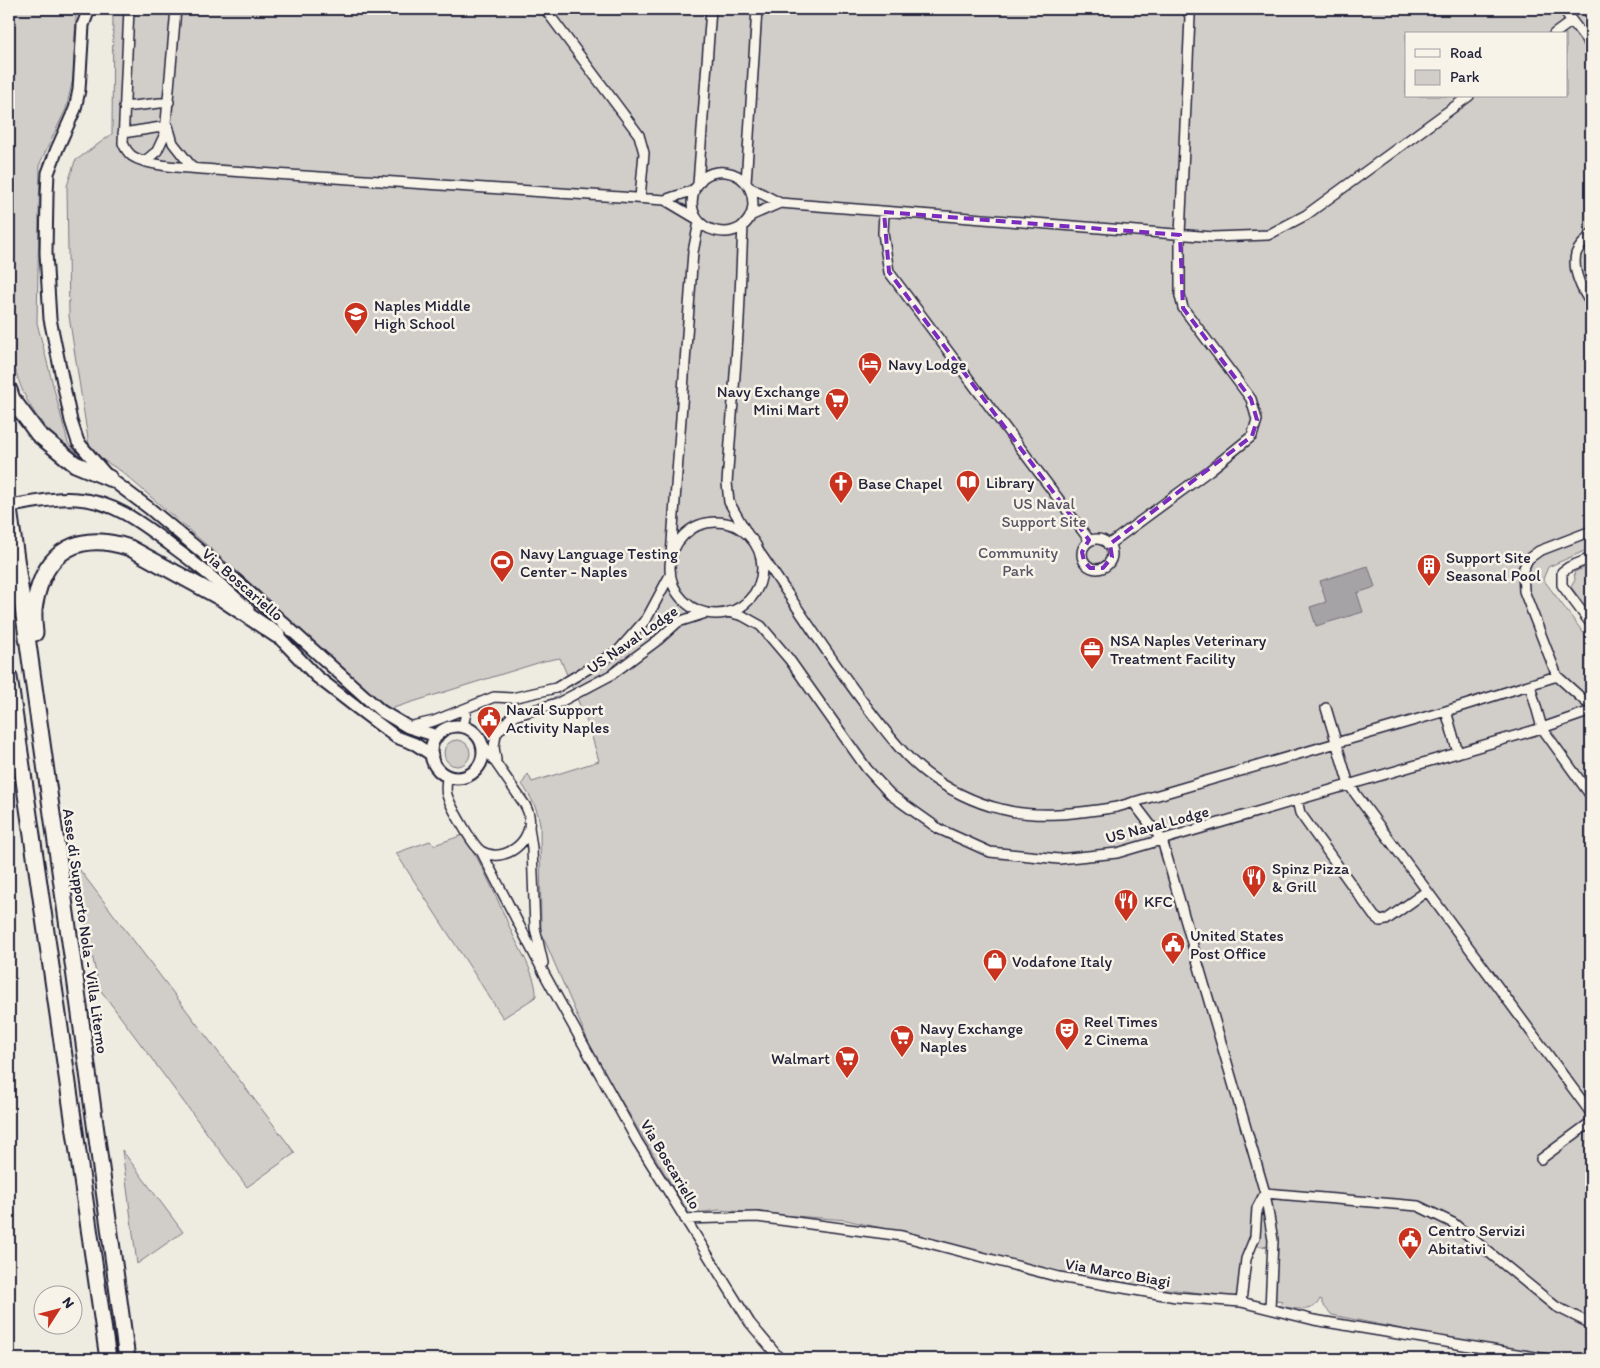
<svg xmlns="http://www.w3.org/2000/svg" width="1600" height="1368" font-family="Itim,sans-serif">
  <style>
    .green { fill: #d1cdc9; stroke: #7a7882; fill-rule: evenodd }
    .water { fill: #a6a3a6; stroke: #716f7b }
    .lines { fill: none; stroke-linecap: round; stroke-linejoin: round }
    .minor-casing { stroke: #22223b; stroke-width: 12 }
    .tertiary-casing { stroke: #22223b; stroke-width: 15 }
    .trunk-casing { stroke: #22223b; stroke-width: 19 }
    .minor { stroke: #f7f3e8; stroke-width: 9 }
    .tertiary { stroke: #f7f3e8; stroke-width: 11 }
    .trunk { stroke: #f7f3e8; stroke-width: 15 }
    .marked { fill: none; stroke: #7b2cbf; stroke-width: 4; stroke-dasharray: 10 6; stroke-linejoin: round }
    .labels { text-anchor: middle; stroke-width: 5; stroke-linejoin: round; paint-order: stroke }
    .poi-label { font-size: 16px; fill: #22223b; stroke: #f7f3e8; text-anchor: start }
    .park-label { font-size: 16px; fill: #575566; stroke: #f7f3e8 }
    .street-label { font-size: 16px; fill: #22223b; stroke: #f7f3e8 }
  </style>
  <rect width="100%" height="100%" fill="#eeebe1"/>
  <filter id="ink" filterUnits="userSpaceOnUse"><feTurbulence type="fractalNoise" baseFrequency=".02" numOctaves="2"/><feDisplacementMap in="SourceGraphic" scale="10" xChannelSelector="R" yChannelSelector="G"/><feConvolveMatrix kernelMatrix="1 2 1 2 8 2 1 2 1" color-interpolation-filters="sRGB"/></filter>
  <g filter="url(#ink)">
    <path class="green" d="M9,9H74L76,17L73,79L66,109L40,163L37,323L68,443L83,461C51,436 27,412 16,372C11,357 11,340 9,325Z
      M113,9H1582L1591,21V548L1548,567L1543,579L1591,643V1359H1578L1516,1352L1332,1315L1322,1304V1300L1320,1299C1313,1315 1294,1308 1280,1306L1282,1301L1270,1299L1271,1247L1250,1245L1245,1298L1149,1287L1047,1271L934,1240L846,1220L719,1210L689,1214L595,1057L541,932L540,825C538,808 531,798 522,784L528,774L532,782L599,761L589,727L560,658L544,661L390,709L317,648L256,588L121,471L90,452L69,316L67,186L75,161L112,134ZM1406,34H1566V96H1406Z
      M1591,565V613L1571,587L1575,580L1574,572Z
      M444 753a13 13 0 1 1 26 0a13 13 0 1 1-26 0Z
      M463,835C484,866 498,901 513,935C521,951 537,978 536,996L534,998L503,1018L396,853L430,841L434,845Z
      M73,861L295,1153L247,1187L99,988Z
      M122,1150L183,1232L137,1264Z"/>
    <path class="water" d="M1368,566L1375,587L1357,593L1363,612L1316,626L1310,607L1326,602L1320,581Z"/>
    <g class="lines">
      <defs>
        <path id="minor" d="M129,9L123,143C125,148 127,152 132,156C148,167 193,168 215,170L665,200C674,196 686,194 694,189C698,186 700,180 704,177C717,168 736,171 746,183C751,189 753,197 753,205C750,249 677,236 695,188
          M545,9L639,135L644,153L640,198
          M1563,9L1591,46
          M1554,34L1572,21
          M124,107L169,102
          M168,126L173,143L192,167
          M123,133L168,126
          M145,161L157,151L165,134L176,9
          M746,183L757,9
          M698,184L711,9
          M749,187L780,203L1213,237L1268,235L1306,215L1469,96
          M665,200L697,219
          M884,212L883,233L889,272L1090,541
          M750,216L780,203
          M743,225L739,320L727,483L729,502L748,535
          M1591,234C1587,240 1578,247 1576,254C1572,270 1582,291 1591,303
          M670 568a46 46 0 1 1 92 0a46 46 0 1 1-92 0Z
          M1591,531L1539,551L1528,559L1523,570L1524,591L1557,676L1586,702L1591,704
          M1082 554a15 15 0 1 1 30 0a15 15 0 1 1-30 0Z
          M1108,545L1210,470L1252,436L1257,420L1251,399L1183,308L1180,296V235L1190,17L1187,9
          M760,553C797,606 831,661 870,711C887,733 904,756 926,773C947,789 975,803 1001,809C1038,819 1079,813 1117,807L1446,711L1557,676
          M671,556L693,252L699,222
          M1591,558L1569,567L1562,572V585L1591,624
          M728,612L743,616L761,626L789,659L867,769L891,795L939,829L990,852L1059,859L1117,853L1542,728L1591,711
          M1530,685L1542,728L1591,796
          M1326,708L1349,785L1591,1113
          M1446,711L1458,753
          M463,726L467,709
          M408,727L434,721L494,697L512,698L556,688L618,651L647,618L670,575
          M496,760L494,747L496,734L511,717L560,702L611,675L658,640L678,622L706,613
          M447,776C447,782 445,790 447,795C450,805 473,846 481,851C504,865 534,841 529,816C529,813 527,809 525,805L482,743
          M1297,800L1300,813L1374,916L1380,921L1386,920L1427,891
          M1133,802L1162,840L1265,1193L1418,1206L1453,1223L1555,1306L1591,1324
          M529,827L532,848L535,928L543,963
          M481,851L546,977L637,1141L750,1323L780,1359
          M1541,1159L1591,1122
          M1265,1193L1273,1240L1270,1309
          M685,1219L757,1217L902,1236L1059,1277L1176,1297L1241,1302L1314,1320L1547,1359
          M1241,1302L1246,1259L1255,1237L1257,1208L1265,1193"/>
        <path id="tertiary" d="M89,9L83,25L79,90L75,109L57,149L48,173L47,194L46,253L50,319L71,421L78,442L109,478L149,508L239,583L381,711L408,727L437,736
          M9,506C31,503 55,497 77,499C113,501 141,523 169,544C197,564 223,586 248,609
          M272,630L316,676L352,704L396,737L415,744L432,755
          M431 752a26 26 0 1 1 52 0a26 26 0 1 1-52 0Z"/>
        <path id="trunk" d="M9,390L12,399L38,434L75,464L109,478
          M9,509L74,970L127,1359
          M35,633C34,624 33,612 35,603C45,549 80,531 130,548L223,599L277,635
          M9,677L108,1359"/>
      </defs>
      <use href="#minor" class="minor-casing"/>
      <use href="#tertiary" class="tertiary-casing"/>
      <use href="#trunk" class="trunk-casing"/>
      <use href="#minor" class="minor"/>
      <use href="#tertiary" class="tertiary"/>
      <use href="#trunk" class="trunk"/>
    </g>
  </g>
  <path class="marked" d="M884,212L1180,235L1183,308L1251,399L1257,420L1252,436L1110,544L1112,557L1103,568H1090L1084,561L1082,552L1089,540L889,272Z"/>
  <defs>
    <symbol id="school-pin" viewBox="-11 -11 22 30"><path d="M0 17L-7.5 6A9.5 9.5 0 1 1 7.5 6Z" fill="#c8321e" stroke="#f7f3e8"/><path d="M0-5L7-2L0 1L-7-2ZM-4 1L0 2.5L4 1V4Q0 6-4 4Z" fill="#fff"/></symbol>
    <symbol id="hotel-pin" viewBox="-11 -11 22 30"><path d="M0 17L-7.5 6A9.5 9.5 0 1 1 7.5 6Z" fill="#c8321e" stroke="#f7f3e8"/><path d="M-6-4.5h1.5V1H6V5H4.5V3h-9V5H-6ZM-4 0a1.8 1.8 0 1 1 3.6 0ZM.5 0V-2.5h3Q6-2.5 6 0Z" fill="#fff"/></symbol>
    <symbol id="supermarket-pin" viewBox="-11 -11 22 30"><path d="M0 17L-7.5 6A9.5 9.5 0 1 1 7.5 6Z" fill="#c8321e" stroke="#f7f3e8"/><path d="M-6-5.5h2.5l.6 2H6L4.5 2H-2.5L-4.4-4H-6ZM-1.5 3.2a1.3 1.3 0 1 0 .1 0ZM3 3.2a1.3 1.3 0 1 0 .1 0Z" fill="#fff"/></symbol>
    <symbol id="library-pin" viewBox="-11 -11 22 30"><path d="M0 17L-7.5 6A9.5 9.5 0 1 1 7.5 6Z" fill="#c8321e" stroke="#f7f3e8"/><path d="M-6-4Q-3-5.5-.7-3.5V5Q-3 3-6 4ZM6-4Q3-5.5 .7-3.5V5Q3 3 6 4Z" fill="#fff"/></symbol>
    <symbol id="church-pin" viewBox="-11 -11 22 30"><path d="M0 17L-7.5 6A9.5 9.5 0 1 1 7.5 6Z" fill="#c8321e" stroke="#f7f3e8"/><path d="M-1.2-6h2.4v3.5h3.3v2.4h-3.3V6h-2.4V-.1h-3.3v-2.4h3.3Z" fill="#fff"/></symbol>
    <symbol id="stadium-pin" viewBox="-11 -11 22 30"><path d="M0 17L-7.5 6A9.5 9.5 0 1 1 7.5 6Z" fill="#c8321e" stroke="#f7f3e8"/><path d="M0-5a6.5 5 0 1 0 0 10a6.5 5 0 1 0 0-10ZM-3.5-1.8h7v3.6h-7Z" fill="#fff"/></symbol>
    <symbol id="building-pin" viewBox="-11 -11 22 30"><path d="M0 17L-7.5 6A9.5 9.5 0 1 1 7.5 6Z" fill="#c8321e" stroke="#f7f3e8"/><path d="M-4-6H4V6H1V3H-1V6H-4ZM-2.5-4.3h1.7v1.8h-1.7ZM.8-4.3h1.7v1.8H.8ZM-2.5-1h1.7V.8h-1.7ZM.8-1h1.7V.8H.8Z" fill="#fff"/></symbol>
    <symbol id="office-pin" viewBox="-11 -11 22 30"><path d="M0 17L-7.5 6A9.5 9.5 0 1 1 7.5 6Z" fill="#c8321e" stroke="#f7f3e8"/><path d="M-6-3h4V-5.5h4V-3h4V5H-6ZM-1-4.5V-3h2v-1.5ZM-6 0V1H6V0Z" fill="#fff"/></symbol>
    <symbol id="civic-pin" viewBox="-11 -11 22 30"><path d="M0 17L-7.5 6A9.5 9.5 0 1 1 7.5 6Z" fill="#c8321e" stroke="#f7f3e8"/><path d="M-.6-6.5H3V-4.5H.6V-3L4-1V1h2V6H-6V1h2V-1L-.6-3ZM-1.2 2.5V6h2.4V2.5Z" fill="#fff"/></symbol>
    <symbol id="restaurant-pin" viewBox="-11 -11 22 30"><path d="M0 17L-7.5 6A9.5 9.5 0 1 1 7.5 6Z" fill="#c8321e" stroke="#f7f3e8"/><path d="M-5-6h1v4h1v-4h1v4h1v-4h1v5L-1.5 .5V6h-2V.5L-5-1ZM5-6V6H3V1.5H1.5Q1.5-4 5-6Z" fill="#fff"/></symbol>
    <symbol id="shop-pin" viewBox="-11 -11 22 30"><path d="M0 17L-7.5 6A9.5 9.5 0 1 1 7.5 6Z" fill="#c8321e" stroke="#f7f3e8"/><path d="M-5-2.5h2.3a2.7 3.5 0 0 1 5.4 0H5L5.5 6h-11ZM-1.5-2.5h3a1.5 2.3 0 0 0-3 0Z" fill="#fff"/></symbol>
    <symbol id="theatre-pin" viewBox="-11 -11 22 30"><path d="M0 17L-7.5 6A9.5 9.5 0 1 1 7.5 6Z" fill="#c8321e" stroke="#f7f3e8"/><path d="M-5-5.5Q0-4 5-5.5V0Q5 5 0 6Q-5 5-5 0ZM-3.3-2.5H-1v1.5H-3.3ZM1-2.5H3.3v1.5H1ZM-2.8 1Q0 5.5 2.8 1Z" fill="#fff"/></symbol>
  </defs>
  <g fill-rule="evenodd">
    <use href="#school-pin" x="342" y="300" width="28" height="38"/>
    <use href="#hotel-pin" x="856" y="350" width="28" height="38"/>
    <use href="#supermarket-pin" x="823" y="386" width="28" height="38"/>
    <use href="#library-pin" x="954" y="468" width="28" height="38"/>
    <use href="#church-pin" x="827" y="469" width="28" height="38"/>
    <use href="#stadium-pin" x="488" y="548" width="28" height="38"/>
    <use href="#building-pin" x="1415" y="552" width="28" height="38"/>
    <use href="#office-pin" x="1078" y="635" width="28" height="38"/>
    <use href="#civic-pin" x="475" y="704" width="28" height="38"/>
    <use href="#restaurant-pin" x="1240" y="863" width="28" height="38"/>
    <use href="#restaurant-pin" x="1112" y="887" width="28" height="38"/>
    <use href="#civic-pin" x="1159" y="930" width="28" height="38"/>
    <use href="#shop-pin" x="981" y="947" width="28" height="38"/>
    <use href="#theatre-pin" x="1053" y="1016" width="28" height="38"/>
    <use href="#supermarket-pin" x="888" y="1023" width="28" height="38"/>
    <use href="#supermarket-pin" x="833" y="1044" width="28" height="38"/>
    <use href="#civic-pin" x="1396" y="1225" width="28" height="38"/>
  </g>
  <g class="labels">
    <g class="poi-label">
      <text x="374" y="311">Naples Middle<tspan x="374" dy="18">High School</tspan></text>
      <text x="888" y="370">Navy Lodge</text>
      <text x="820" y="397" text-anchor="end">Navy Exchange<tspan x="820" dy="18">Mini Mart</tspan></text>
      <text x="986" y="488">Library</text>
      <text x="858" y="489">Base Chapel</text>
      <text x="520" y="559">Navy Language Testing<tspan x="520" dy="18">Center - Naples</tspan></text>
      <text x="1446" y="563">Support Site<tspan x="1446" dy="18">Seasonal Pool</tspan></text>
      <text x="1110" y="646">NSA Naples Veterinary<tspan x="1110" dy="18">Treatment Facility</tspan></text>
      <text x="506" y="715">Naval Support<tspan x="506" dy="18">Activity Naples</tspan></text>
      <text x="1272" y="874">Spinz Pizza<tspan x="1272" dy="18">&amp; Grill</tspan></text>
      <text x="1144" y="907">KFC</text>
      <text x="1190" y="941">United States<tspan x="1190" dy="18">Post Office</tspan></text>
      <text x="1012" y="967">Vodafone Italy</text>
      <text x="1084" y="1027">Reel Times<tspan x="1084" dy="18">2 Cinema</tspan></text>
      <text x="920" y="1034">Navy Exchange<tspan x="920" dy="18">Naples</tspan></text>
      <text x="830" y="1064" text-anchor="end">Walmart</text>
      <text x="1428" y="1236">Centro Servizi<tspan x="1428" dy="18">Abitativi</tspan></text>
    </g>
    <g class="park-label">
      <text x="1044" y="509">US Naval<tspan x="1044" dy="18">Support Site</tspan></text>
      <text x="1018" y="558">Community<tspan x="1018" dy="18">Park</tspan></text>
    </g>
    <g class="street-label">
      <text transform="translate(243 584) rotate(41)" y="6">Via Boscariello</text>
      <text transform="translate(632 639) rotate(-35)" y="6">US Naval Lodge</text>
      <text transform="translate(1157 824) rotate(-15)" y="6">US Naval Lodge</text>
      <text transform="translate(86 931) rotate(82)" y="6">Asse di Supporto Nola - Villa Literno</text>
      <text transform="translate(671 1164) rotate(59)" y="6">Via Boscariello</text>
      <text transform="translate(1118 1272) rotate(10)" y="6">Via Marco Biagi</text>
    </g>
  </g>
  <rect width="1600" height="1368" fill="none" stroke="#f7f3e8" stroke-width="30"/>
  <rect x="15" y="15" width="1570" height="1338" fill="none" stroke="#22223b" stroke-width="2" filter="url(#ink)"/>
  <rect x="1405" y="32" width="162" height="65" fill="#f7f3e8" stroke="#a29fa3"/>
  <rect x="1415" y="49" width="25" height="8" fill="#f7f3e8" stroke="#a29fa3"/>
  <text x="1450" y="58" font-size="15" fill="#22223b">Road</text>
  <rect x="1415" y="70" width="25" height="15" fill="#d1cdc9" stroke="#a29fa3"/>
  <text x="1450" y="82" font-size="15" fill="#22223b">Park</text>
  <g transform="translate(58 1310) rotate(54)"><circle r="24" fill="#f7f3e8" stroke="#a29fa3"/>
  <path d="M0-4L9 19L0 12L-9 19Z" fill="#c8321e"/>
  <text y="-8" font-size="14" font-weight="bold" text-anchor="middle" fill="#22223b">N</text>
  </g>
</svg>
